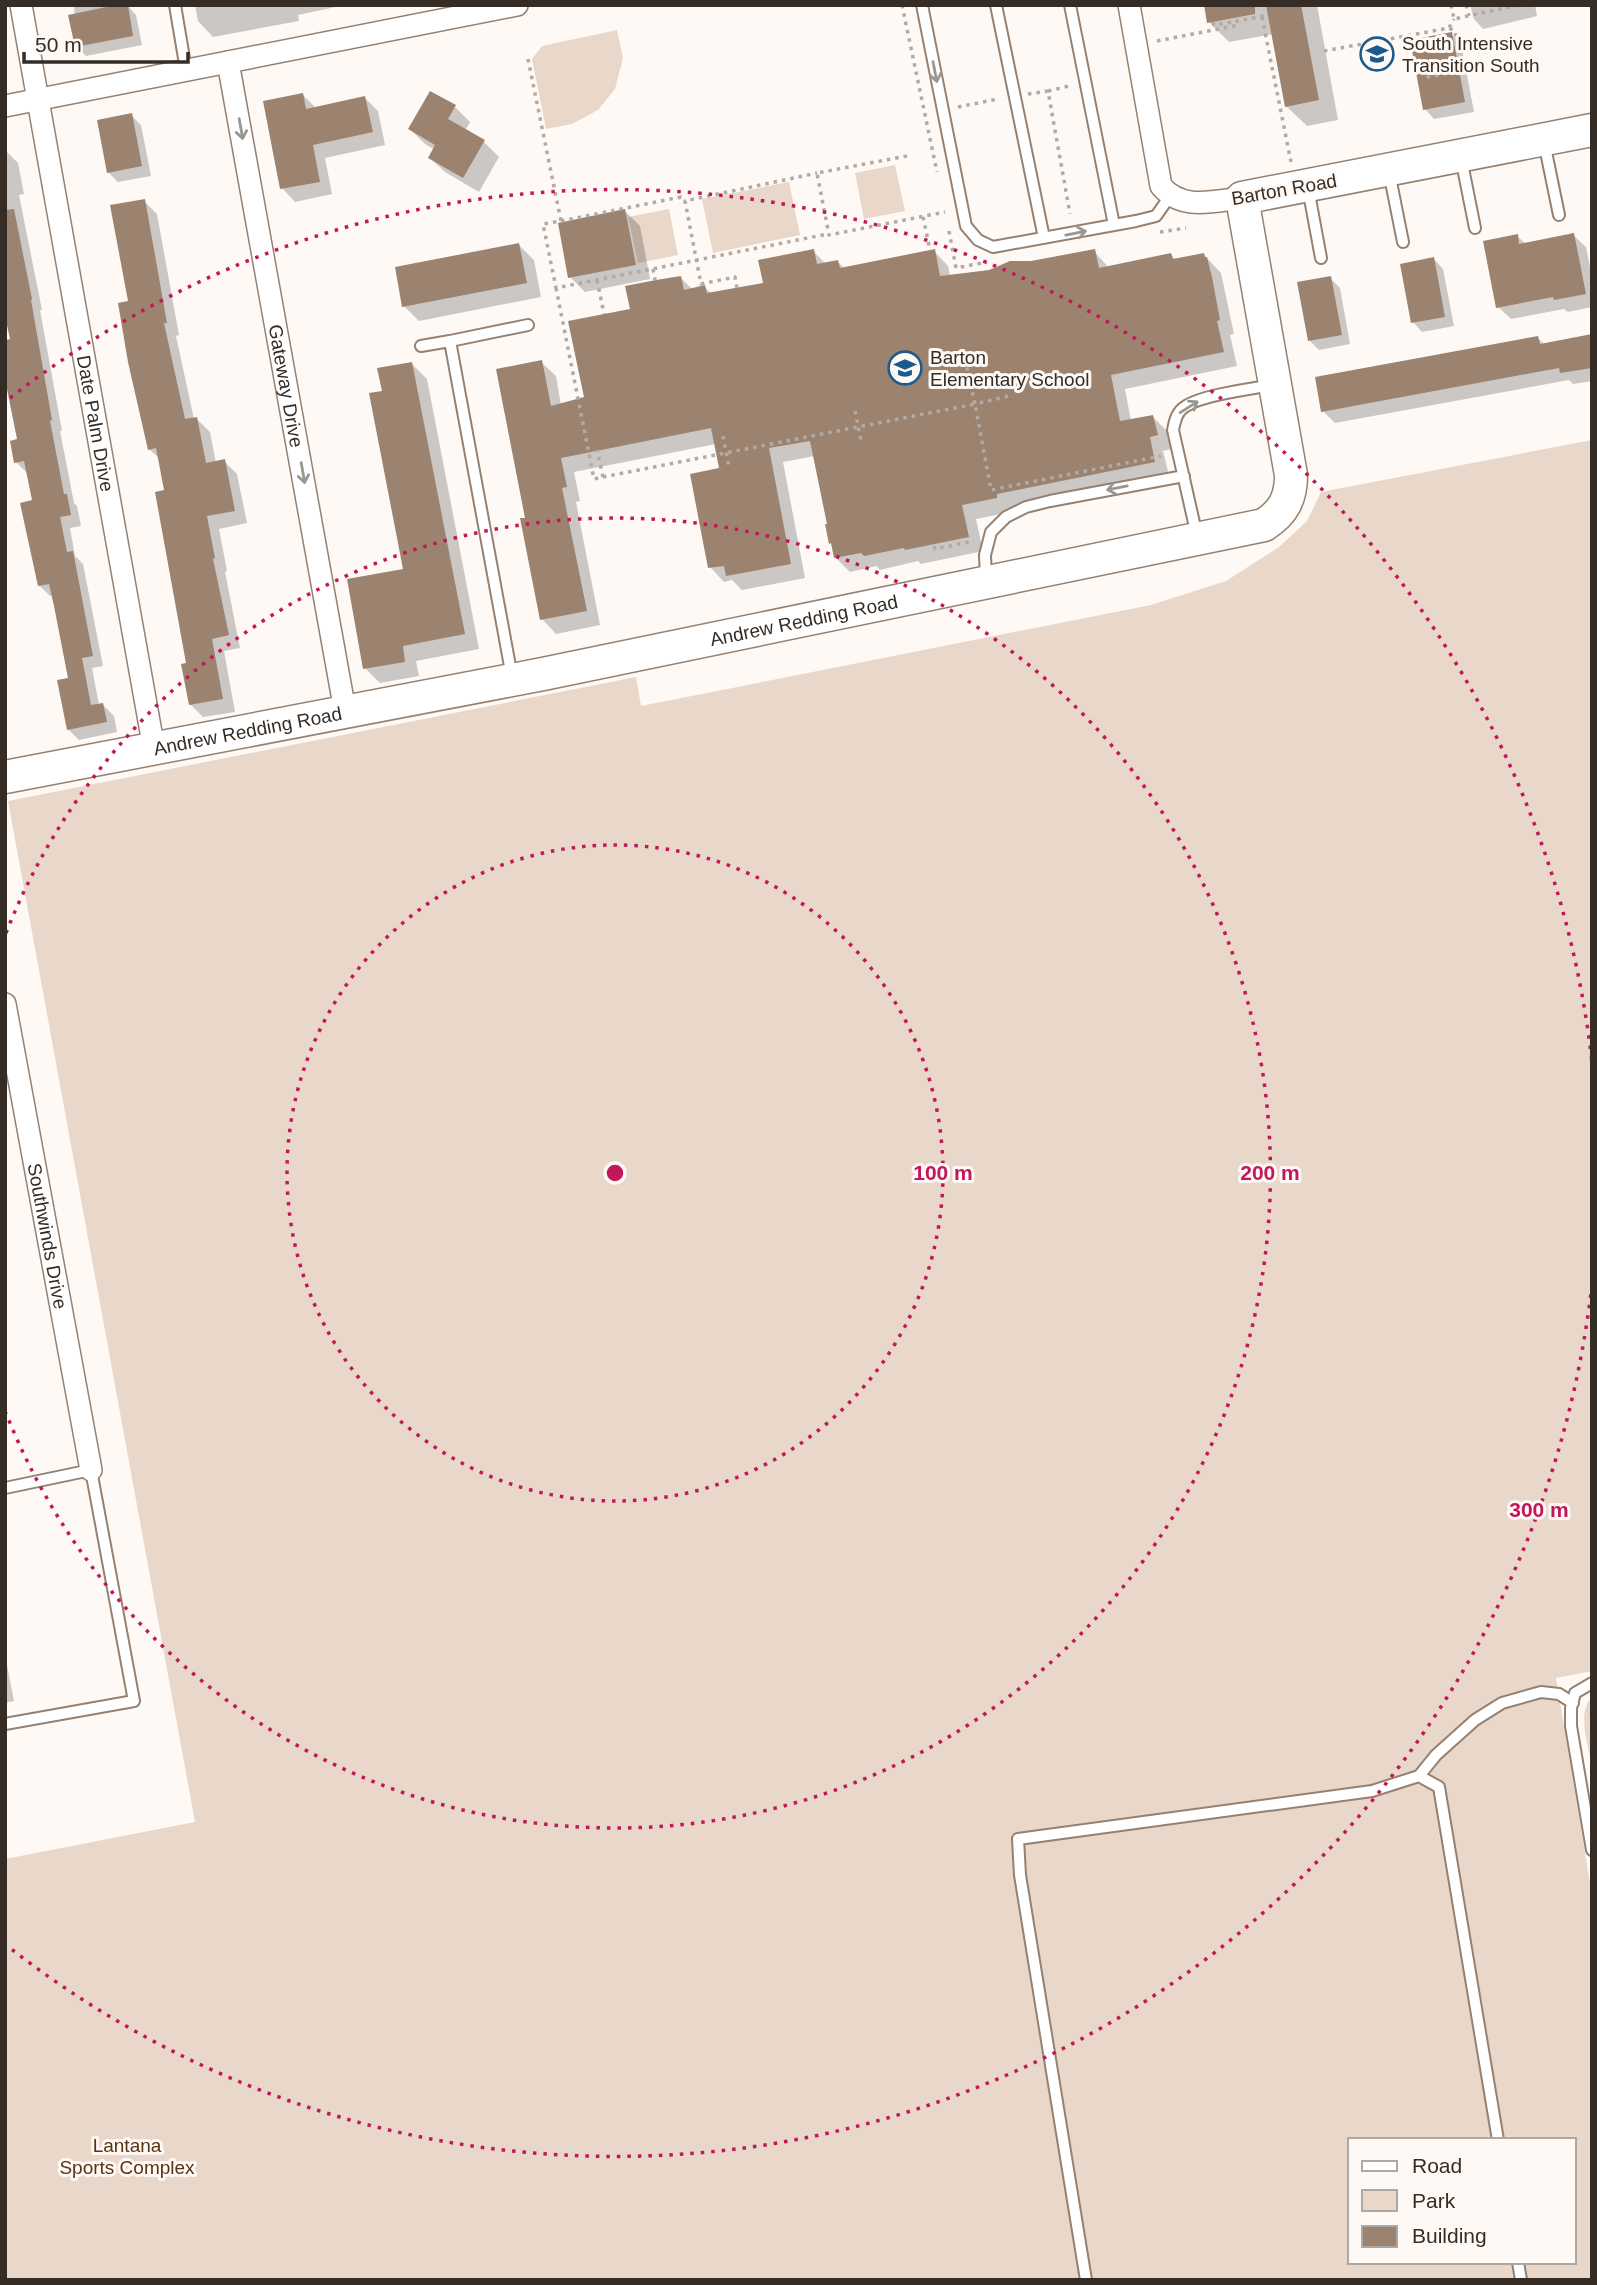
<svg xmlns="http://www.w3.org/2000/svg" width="1597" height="2285" font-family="Helvetica,sans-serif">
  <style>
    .green { fill: #e9d7c9; fill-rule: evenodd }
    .shadow { fill: #0003 }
    .building { fill: #9b8370 }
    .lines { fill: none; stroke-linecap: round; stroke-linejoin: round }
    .lane-casing { stroke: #968170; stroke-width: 14 }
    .street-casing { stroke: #968170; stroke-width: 24 }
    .secondary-casing { stroke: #968170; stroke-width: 35 }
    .path { stroke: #b1aaa5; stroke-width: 3.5; stroke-dasharray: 3.5 5; stroke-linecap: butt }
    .lane { stroke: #fff; stroke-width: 10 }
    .street { stroke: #fff; stroke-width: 21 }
    .secondary { stroke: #fff; stroke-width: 32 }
    .oneway { stroke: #9a9692 }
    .ring { fill: none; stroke: #c2185b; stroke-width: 3.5; stroke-dasharray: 3.5 7 }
    .labels { text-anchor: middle; stroke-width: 6; stroke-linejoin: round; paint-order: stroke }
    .poi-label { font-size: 19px; fill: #352c25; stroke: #fef9f5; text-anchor: start }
    .street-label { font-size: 19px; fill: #352c25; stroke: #fef9f5 }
    .park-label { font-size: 19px; fill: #583412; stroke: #fef9f5 }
    .centre { fill: #c2185b; stroke: #fef9f5; stroke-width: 3.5 }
    .ring-label { font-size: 21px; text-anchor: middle; font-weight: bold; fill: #c2185b; stroke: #fef9f5; stroke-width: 6; stroke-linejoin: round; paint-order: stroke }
  </style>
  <rect width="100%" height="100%" fill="#fef9f5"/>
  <path class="green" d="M617,30L623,58L615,89L598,110L572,124L546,129L532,59L542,46Z
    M895,165L905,211L864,219L855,173Z
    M789,182L800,235L713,253L702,199Z
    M669,209L678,255L638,263L628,217Z
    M1592,440V1671L1556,1678L1592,1895V2280H5V1859L195,1822L8,801L636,677L641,706L1151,605L1226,581L1279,547L1307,521L1321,492ZM1350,2140H1574V2262H1350Z
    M1592,1697V1767C1589,1748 1576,1712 1592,1697Z"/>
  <path class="shadow" d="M74,5H127L136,15L142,45L86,56L76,46Z
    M195,5H345L298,15L299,21L213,37L198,21Z
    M1206,5H1317L1338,120L1307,126L1286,106L1273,34L1229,42L1209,22Z
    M1470,5H1535L1537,16L1483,29L1474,19Z
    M1451,34L1461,43L1474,112L1434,119L1425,109Z
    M303,95L317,109L365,98L378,111L385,145L325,158L332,194L295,202L282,188Z
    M455,107L470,122L465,131L484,142L499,157L479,192L445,172L430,158L435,150L425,144L410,129Z
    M131,115L141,125L151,176L118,182L108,172Z
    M5,152H7L18,163L24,194L19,195L42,310H40L62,431H60L74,503L77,506L81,526L70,528L75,556L83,564L103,666L92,668L99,705H103L114,716L117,732L79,740L68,729L70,679L53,595L50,596L39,585L34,502L27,473L16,462L19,441L12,341L5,317Z
    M144,201L157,214L179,335L176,336L194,419H197L210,432L216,463L224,461L237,474L247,523L219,529L227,571L225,572L240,648L224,651L235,712L203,717L190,704L188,665L166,492L160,459L149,449L130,302Z
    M625,211L640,226L650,279L585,292L570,277Z
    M1573,235L1586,247L1592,277V307L1568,312L1564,309L1511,319L1498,307L1517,236L1526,244Z
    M519,245L534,260L541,297L419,321L404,306Z
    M813,251L826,264L837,261L845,269L934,251L948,266L950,276L973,274L1094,251L1109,268L1171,255L1176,260L1203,254L1221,273L1234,334L1230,335L1237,366L1125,389L1131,421L1153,417L1167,431L1171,449L1163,451L1169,476L1010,508L1011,512L976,519L983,551L921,564L918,561L880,570L877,566L850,572L836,558L831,543L815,456L783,462L805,578L742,590L732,580L724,582L710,567L721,470L716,444L574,472L580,501L576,502L600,625L556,634L542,619L527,519L541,362L556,376L561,405L586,398L632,311L681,278L693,290L704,287L712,294L765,284Z
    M1434,259L1443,269L1454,326L1422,332L1413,322Z
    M1330,278L1340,288L1350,344L1319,350L1309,340Z
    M1592,336V381L1573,384L1569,380L1335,423L1323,411L1538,338L1544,344Z
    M412,364L427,379L479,649L416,661L419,676L380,683L365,668L405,570L384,392Z
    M5,1655L14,1701L5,1703Z"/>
  <path class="building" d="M116,5H128L133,36L75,47L68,15Z
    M1204,5H1255V14L1207,23Z
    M1266,5H1301L1319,100L1285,107Z
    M1452,32L1465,102L1423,110L1410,40Z
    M430,91L456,105L448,119L485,140L463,178L428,158L435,145L408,129Z
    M303,93L306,109L365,96L373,132L313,145L320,182L280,189L263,101Z
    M132,113L142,166L107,173L97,120Z
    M145,199L167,323H164L185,419L197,417L206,463L225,459L235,511L207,516L215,558L213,559L229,635L212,639L223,699L189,705L181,664L186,663L155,492L164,490L156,448L148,450L128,362L118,303L128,301L110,205Z
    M14,209L32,299L31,300L52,420L50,421L64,494H67L71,515L60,517L67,552L73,551L93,656L82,658L91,705L103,703L107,722L67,730L57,680L68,678L54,606L49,584L38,586L20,503L32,500L24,461L14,463L10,441L17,439L5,379V340L10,339L5,316V210Z
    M625,209L636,265L568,278L558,223Z
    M1574,233L1586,294L1554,300L1553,297L1496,308L1483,241L1518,234L1519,244Z
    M519,243L527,283L402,307L395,267Z
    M814,249L817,264L838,260L840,268L935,249L940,276L973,272L989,270L1010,261H1031L1095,249L1099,268L1171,253L1173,259L1204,253L1205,257H1207L1212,277L1220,320L1217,321L1224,352L1111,375L1120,421L1153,415L1158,435L1150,437L1155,462L997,494V498L962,505L969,537L905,550L904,548L864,556L861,553L834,558L831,543L829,544L825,524H827L810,441L769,448L791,564L726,576L724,566L708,568L690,474L719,468L711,428L561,458L567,487L562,488L587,611L540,620L520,518H525L496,369L542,360L551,406L584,397L568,321L630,309L625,286L656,280L681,276L684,290L705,285L707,293L763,283L758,260Z
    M1434,257L1445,317L1411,323L1400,264Z
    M1331,276L1342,335L1308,341L1297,282Z
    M1592,334V368L1560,373L1559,368L1321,412L1315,377L1538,336L1540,344Z
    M412,362L465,634L403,646L405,662L363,669L347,579L403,569L369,393L382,391L377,368Z"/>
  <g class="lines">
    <defs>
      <path id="lane" d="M175,5L186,70
        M922,5L966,226L978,240L993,247L1136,221L1156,216L1170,196
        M996,5L1044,238
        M1070,5L1114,225
        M1544,142L1559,215
        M1461,158L1475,228
        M1389,172L1403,242
        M1308,188L1321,258
        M421,346L450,341
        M1197,536L1173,430C1175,420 1177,411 1186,406C1203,395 1250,389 1272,385
        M986,580L985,555L991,532L1006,517L1026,507L1050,501L1184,476
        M512,677L450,341L528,325
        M5,1488L91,1470L134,1701L5,1724
        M1592,1683L1575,1693L1571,1708V1726L1592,1850
        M1419,1776L1439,1787L1498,2140
        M1518,2262L1521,2280
        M1086,2280L1020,1875L1018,1839L1372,1791L1419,1776L1436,1755L1475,1720L1502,1703L1541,1692L1559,1694L1573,1703"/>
      <g id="street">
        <path id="s1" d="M21,5L154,749"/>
        <path d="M1129,5L1161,186C1182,211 1213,201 1242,198"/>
        <path id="s2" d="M228,62L345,711"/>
        <path d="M5,106L517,5"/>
        <path id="s3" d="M5,1004L91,1470"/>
      </g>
      <g id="secondary">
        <path id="s4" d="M5,777L543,674L1264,525C1284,512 1291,498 1291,475L1242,198L1592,130"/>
      </g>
    </defs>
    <use href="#lane" class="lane-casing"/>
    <use href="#street" class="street-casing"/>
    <use href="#secondary" class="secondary-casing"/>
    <path class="path" d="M902,5L937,172
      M1451,5L1454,19L1519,5
      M1466,5L1469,16
      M1262,17L1291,162
      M1213,22L1214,25L1233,22
      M1157,41L1234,26L1233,22L1268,15
      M1324,51L1449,28L1454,19
      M528,59L561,221L543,224L556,288L828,234
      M1423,66L1425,70L1461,63L1455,31L1449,28
      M1453,74V72L1428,77V74L1459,68L1461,63
      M1048,91L1069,86
      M1028,94L1048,91L1070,214
      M958,107L998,99
      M907,156L817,173L829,235L945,212
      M923,217L930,250
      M561,221L681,197L685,201
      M949,231L956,268L987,262
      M1160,232L1186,228
      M653,269L655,280
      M597,280L604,314
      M556,288L594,479L603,477L597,450
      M737,288L735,277L701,284L685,201L817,173
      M965,359L975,404L1009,396
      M855,411L861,440
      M723,436L729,467
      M603,477L975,404L991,490L1161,456
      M934,546L935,549L974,541"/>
    <use href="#lane" class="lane"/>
    <use href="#street" class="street"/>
    <use href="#secondary" class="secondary"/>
  </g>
  <defs><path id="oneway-shaft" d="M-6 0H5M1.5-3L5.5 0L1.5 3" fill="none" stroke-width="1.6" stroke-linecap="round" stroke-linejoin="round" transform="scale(1.75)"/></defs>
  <g class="oneway">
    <use href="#oneway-shaft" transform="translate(935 72) rotate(79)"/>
    <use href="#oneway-shaft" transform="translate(241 129) rotate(80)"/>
    <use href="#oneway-shaft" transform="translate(1076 233) rotate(-11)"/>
    <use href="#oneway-shaft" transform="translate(1189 407) rotate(-32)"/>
    <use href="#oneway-shaft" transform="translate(303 473) rotate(80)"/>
    <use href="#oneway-shaft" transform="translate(1117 488) rotate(169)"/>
  </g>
  <g class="ring">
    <circle cx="615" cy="1173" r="328"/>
    <path d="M6 933A655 655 0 1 1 6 1413"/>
    <path d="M1592 1284A983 983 0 0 1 10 1948M10 398A983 983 0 0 1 1592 1062"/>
  </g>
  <defs>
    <symbol id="school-ring" viewBox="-11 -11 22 22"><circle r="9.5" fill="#fef9f5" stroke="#1b5a8f" stroke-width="1.5"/><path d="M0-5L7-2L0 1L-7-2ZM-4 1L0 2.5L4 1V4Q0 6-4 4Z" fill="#1b5a8f"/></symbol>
  </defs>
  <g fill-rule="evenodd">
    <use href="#school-ring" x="1358" y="35" width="38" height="38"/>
    <use href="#school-ring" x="886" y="349" width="38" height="38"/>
  </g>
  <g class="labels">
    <g class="poi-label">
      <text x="1402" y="50">South Intensive<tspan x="1402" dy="22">Transition South</tspan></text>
      <text x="930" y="364">Barton<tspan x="930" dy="22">Elementary School</tspan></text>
    </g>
    <g class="street-label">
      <text transform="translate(1284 189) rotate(-10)" y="7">Barton Road</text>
      <text dy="7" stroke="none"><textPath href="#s2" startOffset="329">Gateway Drive</textPath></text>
      <text dy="7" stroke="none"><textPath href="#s1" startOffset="425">Date Palm Drive</textPath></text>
      <text dy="7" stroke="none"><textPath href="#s4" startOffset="814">Andrew Redding Road</textPath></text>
      <text dy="7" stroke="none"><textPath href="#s4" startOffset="247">Andrew Redding Road</textPath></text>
      <text dy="7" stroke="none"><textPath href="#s3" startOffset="236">Southwinds Drive</textPath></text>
    </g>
    <g class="park-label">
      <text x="127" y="2152">Lantana<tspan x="127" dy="22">Sports Complex</tspan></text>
    </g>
  </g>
  <circle cx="615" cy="1173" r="10" class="centre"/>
  <g class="ring-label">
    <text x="943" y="1180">100 m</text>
    <text x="1270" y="1180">200 m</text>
    <text x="1539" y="1517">300 m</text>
  </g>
  <rect width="1597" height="2285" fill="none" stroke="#352c25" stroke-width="14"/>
  <rect x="1348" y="2138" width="228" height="126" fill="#fef9f5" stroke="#aea7a2" stroke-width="2"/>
  <rect x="1362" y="2161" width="35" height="10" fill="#ffffff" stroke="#aea7a2" stroke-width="2"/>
  <text x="1412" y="2173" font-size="21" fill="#352c25">Road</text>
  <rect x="1362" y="2190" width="35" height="21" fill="#e9d7c9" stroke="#aea7a2" stroke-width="2"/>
  <text x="1412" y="2208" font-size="21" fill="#352c25">Park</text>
  <rect x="1362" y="2226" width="35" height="21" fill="#9b8370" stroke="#aea7a2" stroke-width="2"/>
  <text x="1412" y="2243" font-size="21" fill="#352c25">Building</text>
  <path d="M24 52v10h164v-10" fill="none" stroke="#352c25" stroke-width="3.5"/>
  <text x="35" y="52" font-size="21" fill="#352c25" stroke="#fef9f5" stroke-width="5" paint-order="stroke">50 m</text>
</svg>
